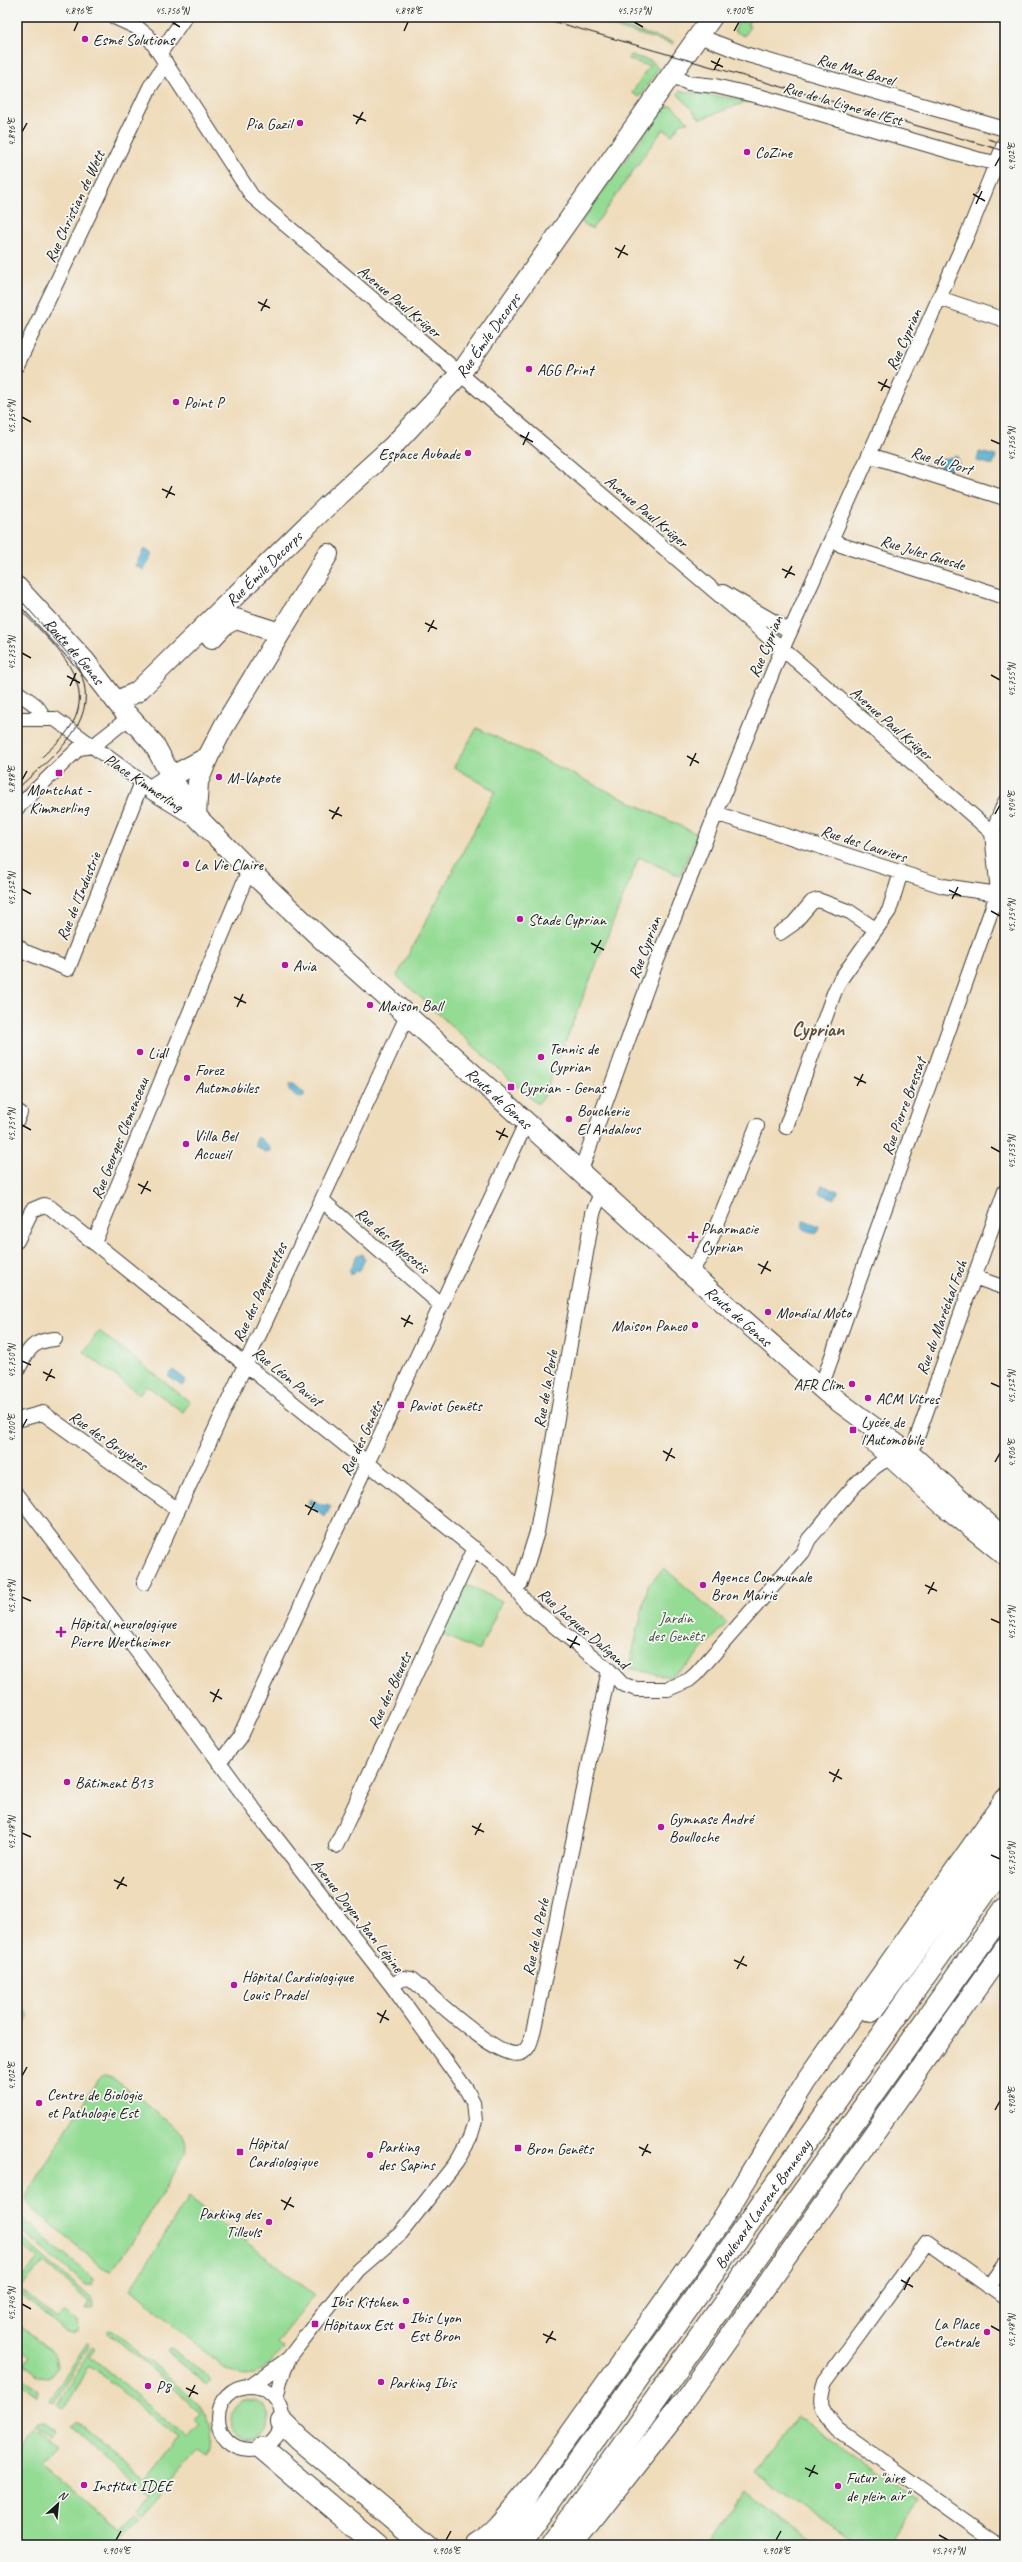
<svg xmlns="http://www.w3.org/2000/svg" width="1022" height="2562" font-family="Caveat,sans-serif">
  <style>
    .green { fill: #94db94; stroke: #587c58 }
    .water { fill: #50accf; stroke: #366476 }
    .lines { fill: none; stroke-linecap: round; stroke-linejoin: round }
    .street-casing { stroke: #3c3934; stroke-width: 16 }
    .secondary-casing { stroke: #3c3934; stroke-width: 22 }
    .highway-casing { stroke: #3c3934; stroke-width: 24 }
    .street { stroke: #fff; stroke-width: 14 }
    .secondary { stroke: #fff; stroke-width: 20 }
    .highway { stroke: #fff; stroke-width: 22 }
    .tram { stroke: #1c1c1c; stroke-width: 1 }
    .ticks { fill: none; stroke: #1c1c1c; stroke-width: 1.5 }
    .poi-dot { fill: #b5179e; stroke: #f6f6f2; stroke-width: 1.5 }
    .labels { text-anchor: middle; stroke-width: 3.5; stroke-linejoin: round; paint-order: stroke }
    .poi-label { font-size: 16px; fill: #1c1c1c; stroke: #f6f6f2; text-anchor: start }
    .street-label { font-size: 16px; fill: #1c1c1c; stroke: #f6f6f2 }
    .park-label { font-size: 16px; fill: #405540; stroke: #f6f6f2 }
    .district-label { font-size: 20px; font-weight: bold; fill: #624d36; stroke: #f6f6f2 }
    .neatline { fill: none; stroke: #1c1c1c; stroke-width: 1.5 }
    .ticks-label { font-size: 10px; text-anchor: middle; fill: #1c1c1c }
  </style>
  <rect width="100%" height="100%" fill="#f6f6f2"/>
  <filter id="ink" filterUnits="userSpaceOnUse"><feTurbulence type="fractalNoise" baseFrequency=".025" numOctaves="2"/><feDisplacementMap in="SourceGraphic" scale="8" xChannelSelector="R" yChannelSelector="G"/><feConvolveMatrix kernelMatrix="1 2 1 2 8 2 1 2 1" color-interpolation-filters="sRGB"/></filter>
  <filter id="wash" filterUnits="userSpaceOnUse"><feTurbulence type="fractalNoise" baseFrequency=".012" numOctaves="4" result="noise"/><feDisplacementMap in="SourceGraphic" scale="16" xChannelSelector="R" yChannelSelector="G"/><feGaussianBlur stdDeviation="0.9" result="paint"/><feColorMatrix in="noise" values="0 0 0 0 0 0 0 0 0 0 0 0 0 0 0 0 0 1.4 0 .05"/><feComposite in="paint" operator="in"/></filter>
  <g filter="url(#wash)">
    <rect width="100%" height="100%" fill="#efdcbb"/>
    <path class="green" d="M579,17H589L674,42L673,44Z
      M741,17H750L748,25L750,26L745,36L734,31Z
      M630,55L651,61L659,68L639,97L632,93L649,66L628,59Z
      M680,91L758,102H746L700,119L678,94Z
      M672,106L689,122L681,123L672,135L663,129L592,229L581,222L663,108Z
      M477,728L697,834L680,876L639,857L547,1088L549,1091L537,1104L397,976L495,791L454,767Z
      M99,1331L190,1402L183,1412L146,1385L139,1394L84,1352Z
      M664,1568L727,1623L689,1664L669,1677L629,1668L648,1586Z
      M462,1583L502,1601L479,1651L439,1633Z
      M17,2004L28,2013V2018L17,2036Z
      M104,2076L113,2078C130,2092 175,2122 185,2140C186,2143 186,2149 185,2152C180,2167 119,2266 110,2271L102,2267L32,2208L27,2200V2195L98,2079Z
      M188,2197L315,2295L277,2343L284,2349C263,2370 255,2384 224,2368L131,2289Z
      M21,2217L93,2278L92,2285H86L17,2226V2219Z
      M17,2234L92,2299L93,2307L85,2309L89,2302L44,2262L20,2289L56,2319L64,2311L77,2322L78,2331L72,2334L66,2333L17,2291V2284L38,2259L17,2241Z
      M17,2322L51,2351L56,2356L58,2366L49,2377L39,2376L24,2364L30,2356L17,2345Z
      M109,2329L113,2330L137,2351L136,2353L146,2361L148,2360L200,2405C209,2417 215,2443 207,2456L199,2451L143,2515L137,2510L150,2494L71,2426L76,2420L145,2479L179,2439L90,2365L63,2409L57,2405L93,2346L96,2348L90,2356L187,2438L200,2424L195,2419L201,2412L107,2331Z
      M87,2343L90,2344L54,2403L50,2400Z
      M171,2348L212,2380L207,2385L168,2352V2349Z
      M17,2372L38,2391V2397L17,2380Z
      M231 2419a19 19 0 1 1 38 0a19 19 0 1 1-38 0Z
      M797,2416L918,2499L887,2545H861L757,2473Z
      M44,2421L57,2430L51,2436L44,2430L34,2426L38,2422Z
      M32,2429L41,2432L57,2445L41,2463L119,2530L135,2513L140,2518L112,2545H17V2453Z
      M744,2492L823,2545H708Z"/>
    <path class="water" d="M979,452L996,456L993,465L977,461Z
      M957,456L959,466L941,470L939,460Z
      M144,549L152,553L144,570L135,566Z
      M290,1084H294L304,1093V1097L299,1098L289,1091Z
      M256,1138H260L270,1147V1151L265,1152L255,1145Z
      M822,1185L838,1191L835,1199L819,1193Z
      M804,1220L819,1226L816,1234L801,1228Z
      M362,1254L365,1259L360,1270L350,1274L349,1270L357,1255Z
      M173,1370L186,1380L182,1386L168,1376Z
      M310,1499L325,1506L326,1504L331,1506L325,1517L308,1503Z"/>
  </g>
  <g filter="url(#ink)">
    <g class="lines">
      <defs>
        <path id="street" d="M114,17L138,28L148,36L252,196L800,664L1005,844
          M699,36L748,55L1005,129
          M160,53L185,17
          M671,75L688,83L715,86L762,97L977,159L1005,165
          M939,298L1005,320
          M17,365L150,87L166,63
          M869,455L1005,498
          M833,539L841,545L1005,597
          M723,592L790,631
          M17,692C26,699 42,706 42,718
          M17,719H55L149,787
          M93,746L130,717
          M17,808L79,748L93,746
          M715,813L943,886L1005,895
          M780,933L793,924L812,902L818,900L850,912L875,929
          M17,945L23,951L68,969L142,782
          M17,1111L20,1113L17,1120
          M786,1127L834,993L840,980L889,911L901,872
          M580,1173L654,968L777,661L966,238L1005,142
          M322,1200L441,1305
          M17,1241L32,1210L44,1205L51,1208L503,1572L527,1604L609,1670L622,1684L636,1689H668L689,1680L696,1674L803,1552L809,1539C829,1517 865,1466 891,1458
          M94,1243L249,870
          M690,1273L710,1242L757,1126
          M974,1277L1005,1288
          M17,1371C28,1351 30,1341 55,1339
          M821,1387L998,892L992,833L1005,802
          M17,1420L43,1413L178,1510
          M904,1450L915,1443L1005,1191
          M17,1494L164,1687L256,1812L392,1986L466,2089L473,2102L475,2121L470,2138L456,2163L401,2233L358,2270L315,2324L289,2358L280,2381L276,2399
          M144,1583L407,1016
          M516,1587L521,1583L537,1532L593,1213L601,1193
          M219,1763L239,1738L526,1123
          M336,1846L474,1548
          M392,1986L403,1978L411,1979C430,1994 499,2062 521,2053C529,2050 531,2040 533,2033L609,1670
          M989,2287L1005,2265
          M218 2418a32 32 0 1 1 64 0a32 32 0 1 1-64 0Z
          M251,2386L288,2359
          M1000,2545L838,2430C821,2411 817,2405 825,2381L927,2242L1005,2298"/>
        <g id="secondary">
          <path id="s1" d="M17,587L85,661L122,709L154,744L177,787L196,816L249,870L328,945L502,1100L690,1273L827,1393L910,1454L1005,1539"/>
          <path d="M212,638L224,625L236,619L280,633"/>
          <path id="s2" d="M117,701L137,692L326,507L392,447L460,374L712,17"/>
          <path d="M191,813L152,789L172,776L208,757"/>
          <path d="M196,816L198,782L208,757L224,726L328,554"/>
          <path d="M873,1441L942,1504L1005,1555"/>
          <path d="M671,2420L1005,1948"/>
          <path d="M496,2545L521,2509L535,2483L721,2221L805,2083L1005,1799"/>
        </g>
        <g id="highway">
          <path d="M871,2011L1005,1829"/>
          <path d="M282,2422L299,2439L425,2545"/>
          <path d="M262,2448L377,2545"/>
          <path d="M476,2545C501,2531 515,2504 535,2483"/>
          <path id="s3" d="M519,2545L1005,1863"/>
          <path d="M552,2545L1005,1909"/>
          <path d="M572,2545L680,2407"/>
        </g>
      </defs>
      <use href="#street" class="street-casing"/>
      <use href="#secondary" class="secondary-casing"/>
      <use href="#highway" class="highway-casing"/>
      <use href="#street" class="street"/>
      <use href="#secondary" class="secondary"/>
      <use href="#highway" class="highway"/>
      <path class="tram" d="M538,17L1005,151
        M988,139L1005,144
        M17,596L76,663C107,720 54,754 17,789
        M17,606C46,638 100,679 71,726C64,738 52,747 42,757"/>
    </g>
  </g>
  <path class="ticks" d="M172,22L180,27M634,22L643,27M74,31L78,22M404,31L408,22M734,31L739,22M711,61L723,67M714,70L720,58M353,115L366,121M356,124L363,112M22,132L27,123M995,166L1000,157M973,194L985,201M976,204L982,191M615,248L628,255M618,258L625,245M258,302L270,308M261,311L267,299M878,382L890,388M881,391L887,379M22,417L31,422M520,435L533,442M991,440L1000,444M523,445L529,432M162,489L175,495M166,498L172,486M782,569L795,575M785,578L792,566M425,623L437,629M428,632L434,620M22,653L31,658M991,675L1000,680M67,676L80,683M70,686L76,673M687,756L699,763M690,766L696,753M22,780L27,771M329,810L342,816M995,814L1000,805M332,819L339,807M22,889L31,894M949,890L961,896M952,899L958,887M991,911L1000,916M591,943L604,950M594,953L601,940M234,997L246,1003M237,1007L243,994M854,1077L866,1083M857,1086L863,1074M22,1125L31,1130M496,1131L508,1137M499,1140L505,1128M991,1147L1000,1152M138,1184L151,1191M141,1194L148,1181M758,1264L771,1271M761,1274L768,1261M401,1318L413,1324M404,1327L410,1315M22,1361L31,1365M43,1372L55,1378M46,1381L52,1369M991,1383L1000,1387M22,1428L27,1419M663,1451L675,1458M666,1461L672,1448M995,1462L1000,1453M305,1505L318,1512M308,1515L315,1502M925,1585L937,1591M928,1594L934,1582M22,1597L31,1601M991,1619L1000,1623M567,1639L580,1645M570,1648L577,1636M210,1692L222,1699M213,1702L219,1689M829,1772L842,1779M833,1782L839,1769M472,1826L484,1832M22,1833L31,1837M475,1835L481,1823M991,1855L1000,1859M114,1880L127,1886M117,1889L124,1877M734,1960L747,1966M737,1969L744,1956M377,2013L389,2020M380,2023L386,2010M22,2076L27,2067M995,2110L1000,2101M639,2147L651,2153M642,2156L648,2144M281,2200L294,2207M284,2210L291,2197M901,2280L913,2287M904,2290L910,2277M22,2304L31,2309M991,2326L1000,2331M543,2334L556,2340M546,2343L553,2331M186,2388L198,2394M189,2397L195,2385M805,2468L818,2474M809,2477L815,2465M939,2535L948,2540M116,2540L121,2531M446,2540L451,2531M776,2540L781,2531"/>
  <g class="poi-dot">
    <circle cx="85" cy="39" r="4"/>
    <circle cx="300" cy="123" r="4"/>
    <circle cx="747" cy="152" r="4"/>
    <circle cx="529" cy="369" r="4"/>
    <circle cx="176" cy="402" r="4"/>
    <circle cx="468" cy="453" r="4"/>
    <rect x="55" y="769" width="8" height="8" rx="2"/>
    <circle cx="219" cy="777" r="4"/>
    <circle cx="186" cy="864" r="4"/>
    <circle cx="520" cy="919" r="4"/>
    <circle cx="285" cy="965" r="4"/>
    <circle cx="370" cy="1005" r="4"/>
    <circle cx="140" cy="1052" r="4"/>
    <circle cx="541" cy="1057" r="4"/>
    <circle cx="187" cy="1078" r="4"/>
    <rect x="507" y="1083" width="8" height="8" rx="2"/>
    <circle cx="569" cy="1119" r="4"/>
    <circle cx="186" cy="1144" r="4"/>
    <path d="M691 1231h4v4h4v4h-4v4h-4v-4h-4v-4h4z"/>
    <circle cx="768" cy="1312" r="4"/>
    <circle cx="695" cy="1325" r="4"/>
    <circle cx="852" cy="1384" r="4"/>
    <circle cx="868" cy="1398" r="4"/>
    <rect x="397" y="1401" width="8" height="8" rx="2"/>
    <rect x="849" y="1426" width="8" height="8" rx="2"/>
    <circle cx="703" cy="1585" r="4"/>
    <path d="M59 1626h4v4h4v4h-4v4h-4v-4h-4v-4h4z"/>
    <circle cx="67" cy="1782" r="4"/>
    <circle cx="661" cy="1827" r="4"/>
    <circle cx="234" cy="1985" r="4"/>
    <circle cx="39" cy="2103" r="4"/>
    <rect x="514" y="2144" width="8" height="8" rx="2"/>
    <rect x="236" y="2148" width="8" height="8" rx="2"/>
    <circle cx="370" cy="2155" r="4"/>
    <circle cx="269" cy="2222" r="4"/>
    <circle cx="406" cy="2301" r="4"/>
    <rect x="311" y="2320" width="8" height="8" rx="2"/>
    <circle cx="402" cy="2326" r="4"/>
    <circle cx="987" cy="2332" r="4"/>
    <circle cx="381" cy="2382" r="4"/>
    <circle cx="148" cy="2386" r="4"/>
    <circle cx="84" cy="2485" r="4"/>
    <circle cx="838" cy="2486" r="4"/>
  </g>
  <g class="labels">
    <g class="poi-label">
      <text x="93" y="45">Esmé Solutions</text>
      <text x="292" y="129" text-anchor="end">Pia Gazil</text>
      <text x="755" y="158">CoZine</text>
      <text x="537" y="375">AGG Print</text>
      <text x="184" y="408">Point P</text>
      <text x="460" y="459" text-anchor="end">Espace Aubade</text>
      <text x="227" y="783">M-Vapote</text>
      <text x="59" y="795" text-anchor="middle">Montchat -<tspan x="59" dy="18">Kimmerling</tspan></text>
      <text x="194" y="870">La Vie Claire</text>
      <text x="528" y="925">Stade Cyprian</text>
      <text x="293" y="971">Avia</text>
      <text x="378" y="1011">Maison Ball</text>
      <text x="549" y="1054">Tennis de<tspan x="549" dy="18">Cyprian</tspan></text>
      <text x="148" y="1058">Lidl</text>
      <text x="195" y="1075">Forez<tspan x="195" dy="18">Automobiles</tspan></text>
      <text x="519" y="1093">Cyprian - Genas</text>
      <text x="577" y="1116">Boucherie<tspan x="577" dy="18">El Andalous</tspan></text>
      <text x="194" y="1141">Villa Bel<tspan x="194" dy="18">Accueil</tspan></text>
      <text x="701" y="1234">Pharmacie<tspan x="701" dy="18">Cyprian</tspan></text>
      <text x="776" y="1318">Mondial Moto</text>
      <text x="687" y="1331" text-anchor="end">Maison Paneo</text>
      <text x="844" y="1390" text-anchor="end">AFR Clim</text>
      <text x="876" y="1404">ACM Vitres</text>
      <text x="409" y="1411">Paviot Genêts</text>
      <text x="861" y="1427">Lycée de<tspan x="861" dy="18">l'Automobile</tspan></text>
      <text x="711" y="1582">Agence Communale<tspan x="711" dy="18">Bron Mairie</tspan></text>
      <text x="70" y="1629">Hôpital neurologique<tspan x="70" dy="18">Pierre Wertheimer</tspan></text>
      <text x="75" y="1788">Bâtiment B13</text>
      <text x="669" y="1824">Gymnase André<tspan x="669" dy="18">Boulloche</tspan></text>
      <text x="242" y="1982">Hôpital Cardiologique<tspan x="242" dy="18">Louis Pradel</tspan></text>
      <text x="47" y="2100">Centre de Biologie<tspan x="47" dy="18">et Pathologie Est</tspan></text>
      <text x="248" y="2149">Hôpital<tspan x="248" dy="18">Cardiologique</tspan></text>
      <text x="378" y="2152">Parking<tspan x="378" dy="18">des Sapins</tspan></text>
      <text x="526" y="2154">Bron Genêts</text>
      <text x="261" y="2219" text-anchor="end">Parking des<tspan x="261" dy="18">Tilleuls</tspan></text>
      <text x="398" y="2307" text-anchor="end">Ibis Kitchen</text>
      <text x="410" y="2323">Ibis Lyon<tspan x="410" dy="18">Est Bron</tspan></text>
      <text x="979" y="2329" text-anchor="end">La Place<tspan x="979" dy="18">Centrale</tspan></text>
      <text x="323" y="2330">Hôpitaux Est</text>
      <text x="389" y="2388">Parking Ibis</text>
      <text x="156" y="2392">P8</text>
      <text x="846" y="2483">Futur "aire<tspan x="846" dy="18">de plein air"</tspan></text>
      <text x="92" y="2491">Institut IDEE</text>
    </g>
    <g class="street-label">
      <text transform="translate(856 69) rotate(16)" y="6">Rue Max Barel</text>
      <text transform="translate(843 103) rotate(16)" y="6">Rue de la Ligne de l'Est</text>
      <text transform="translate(74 206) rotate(-65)" y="6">Rue Christian de Wett</text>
      <text transform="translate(400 301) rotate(40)" y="6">Avenue Paul Krüger</text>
      <text dy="6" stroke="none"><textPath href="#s2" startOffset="523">Rue Émile Decorps</textPath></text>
      <text transform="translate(903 339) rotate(-66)" y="6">Rue Cyprian</text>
      <text transform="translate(942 460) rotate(17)" y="6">Rue du Port</text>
      <text transform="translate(647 511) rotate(40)" y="6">Avenue Paul Krüger</text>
      <text transform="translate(923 552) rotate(17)" y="6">Rue Jules Guesde</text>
      <text dy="6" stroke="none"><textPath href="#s2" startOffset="199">Rue Émile Decorps</textPath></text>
      <text transform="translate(765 646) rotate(-67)" y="6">Rue Cyprian</text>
      <text dy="6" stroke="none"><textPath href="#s1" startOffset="86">Route de Genas</textPath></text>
      <text transform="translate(892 723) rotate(41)" y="6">Avenue Paul Krüger</text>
      <text transform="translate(144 782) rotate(34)" y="6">Place Kimmerling</text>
      <text transform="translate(864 843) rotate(18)" y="6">Rue des Lauriers</text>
      <text transform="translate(78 896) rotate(-68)" y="6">Rue de l'Industrie</text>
      <text transform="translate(644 947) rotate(-69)" y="6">Rue Cyprian</text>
      <text dy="6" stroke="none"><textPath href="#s1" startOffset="706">Route de Genas</textPath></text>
      <text transform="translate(903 1106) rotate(-70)" y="6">Rue Pierre Bressat</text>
      <text transform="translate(119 1138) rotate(-68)" y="6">Rue Georges Clemenceau</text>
      <text transform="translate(393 1240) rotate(41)" y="6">Rue des Myosotis</text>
      <text transform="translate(259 1292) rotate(-65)" y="6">Rue des Paquerettes</text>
      <text dy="6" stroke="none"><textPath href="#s1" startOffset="1030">Route de Genas</textPath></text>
      <text transform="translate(941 1317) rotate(-70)" y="6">Rue du Maréchal Foch</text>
      <text transform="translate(288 1376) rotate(39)" y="6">Rue Léon Paviot</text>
      <text transform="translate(545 1389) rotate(-80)" y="6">Rue de la Perle</text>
      <text transform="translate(361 1438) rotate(-65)" y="6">Rue des Genêts</text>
      <text transform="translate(109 1440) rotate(35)" y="6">Rue des Bruyères</text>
      <text transform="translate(584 1628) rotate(41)" y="6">Rue Jacques Daligand</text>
      <text transform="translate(389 1690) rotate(-65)" y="6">Rue des Bleuets</text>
      <text transform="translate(358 1915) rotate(52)" y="6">Avenue Doyen Jean Lépine</text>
      <text transform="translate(535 1937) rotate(-78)" y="6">Rue de la Perle</text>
      <text dy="6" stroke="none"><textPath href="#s3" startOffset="419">Boulevard Laurent Bonnevay</textPath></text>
    </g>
    <g class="park-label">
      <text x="676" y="1623">Jardin<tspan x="676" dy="18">des Genêts</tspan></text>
    </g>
    <g class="district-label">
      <text x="818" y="1036">Cyprian</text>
    </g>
  </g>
  <rect width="1022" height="2562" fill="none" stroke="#f6f6f2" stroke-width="44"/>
  <g transform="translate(58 2504) rotate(27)" stroke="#f6f6f2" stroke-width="3" paint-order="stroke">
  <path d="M0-3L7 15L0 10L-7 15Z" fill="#1c1c1c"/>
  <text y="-6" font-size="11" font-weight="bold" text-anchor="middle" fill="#1c1c1c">N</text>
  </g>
  <rect x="22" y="22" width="978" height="2518" class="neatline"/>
  <g class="ticks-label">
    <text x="78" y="14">4.896°E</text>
    <text x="172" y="14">45.756°N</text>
    <text x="408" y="14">4.898°E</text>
    <text x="634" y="14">45.757°N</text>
    <text x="739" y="14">4.900°E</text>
    <text transform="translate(11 132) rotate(-90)" y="4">4.896°E</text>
    <text transform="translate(1011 157) rotate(-90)" y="4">4.902°E</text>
    <text transform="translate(11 417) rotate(-90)" y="4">45.754°N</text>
    <text transform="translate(1011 444) rotate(-90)" y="4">45.756°N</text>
    <text transform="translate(11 653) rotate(-90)" y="4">45.753°N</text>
    <text transform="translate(1011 680) rotate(-90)" y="4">45.755°N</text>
    <text transform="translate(11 780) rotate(-90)" y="4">4.898°E</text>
    <text transform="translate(1011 805) rotate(-90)" y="4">4.904°E</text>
    <text transform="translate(11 889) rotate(-90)" y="4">45.752°N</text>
    <text transform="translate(1011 916) rotate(-90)" y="4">45.754°N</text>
    <text transform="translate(11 1125) rotate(-90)" y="4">45.751°N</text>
    <text transform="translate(1011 1152) rotate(-90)" y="4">45.753°N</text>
    <text transform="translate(11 1361) rotate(-90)" y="4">45.750°N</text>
    <text transform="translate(1011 1387) rotate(-90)" y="4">45.752°N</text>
    <text transform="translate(11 1428) rotate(-90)" y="4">4.900°E</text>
    <text transform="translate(1011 1453) rotate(-90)" y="4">4.906°E</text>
    <text transform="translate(11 1597) rotate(-90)" y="4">45.749°N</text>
    <text transform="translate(1011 1623) rotate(-90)" y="4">45.751°N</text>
    <text transform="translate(11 1833) rotate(-90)" y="4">45.748°N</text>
    <text transform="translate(1011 1859) rotate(-90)" y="4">45.750°N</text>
    <text transform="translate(11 2076) rotate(-90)" y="4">4.902°E</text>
    <text transform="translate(1011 2101) rotate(-90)" y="4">4.908°E</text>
    <text transform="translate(11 2304) rotate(-90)" y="4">45.746°N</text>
    <text transform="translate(1011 2331) rotate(-90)" y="4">45.748°N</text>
    <text x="116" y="2554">4.904°E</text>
    <text x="446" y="2554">4.906°E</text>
    <text x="776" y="2554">4.908°E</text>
    <text x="948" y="2554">45.747°N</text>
  </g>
</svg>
